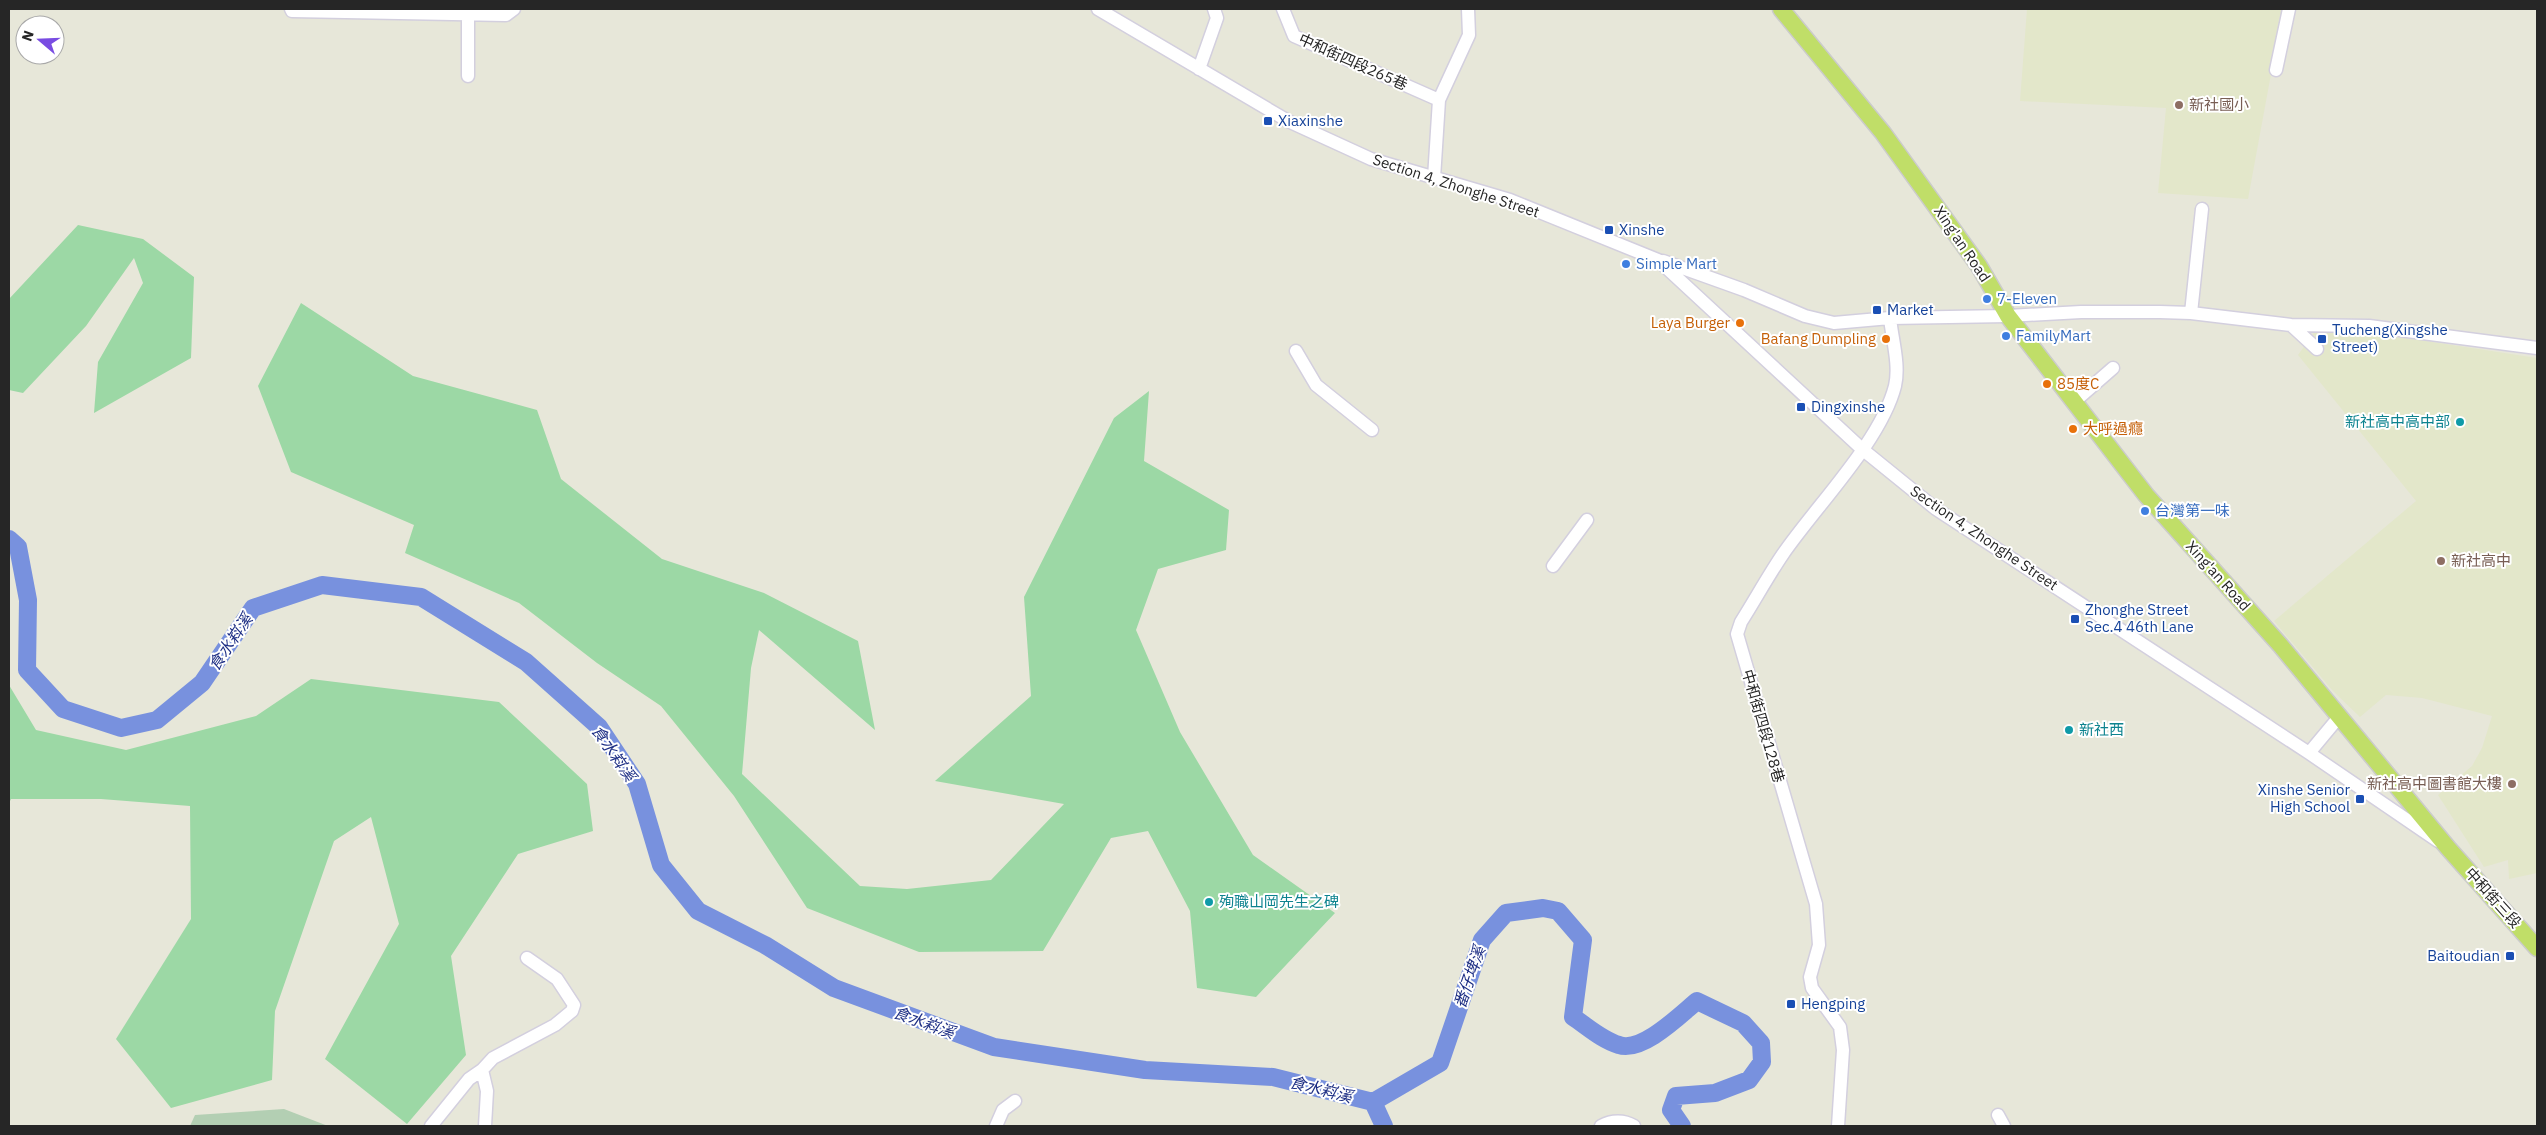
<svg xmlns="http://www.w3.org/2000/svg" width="2546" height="1135" font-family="'IBM Plex Sans','Noto Sans TC',sans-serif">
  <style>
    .education { fill: #e3e7ca }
    .green { fill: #9cd8a5 }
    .cemetery { fill: #b3cfb3 }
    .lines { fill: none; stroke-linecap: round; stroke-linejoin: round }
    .river { stroke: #7891de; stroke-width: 18 }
    .minor-casing { stroke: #d3cfde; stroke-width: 15 }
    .major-casing { stroke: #cbcbcb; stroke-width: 19 }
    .minor { stroke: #fff; stroke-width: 12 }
    .major { stroke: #c0de68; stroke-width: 16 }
    .education-dot { fill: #8d6e63; stroke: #fff; stroke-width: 2 }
    .transit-dot { fill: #1a4fb4; stroke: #fff; stroke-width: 2 }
    .shop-dot { fill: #3f7fe0; stroke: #fff; stroke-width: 2 }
    .food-dot { fill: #e8710a; stroke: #fff; stroke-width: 2 }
    .culture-dot { fill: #0f9aa8; stroke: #fff; stroke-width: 2 }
    .labels { text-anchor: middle; stroke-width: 4; stroke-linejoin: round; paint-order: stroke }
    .street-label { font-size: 15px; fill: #262626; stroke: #fff }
    .education-label { font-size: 15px; fill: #785e54; stroke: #fff; text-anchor: start }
    .transit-label { font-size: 15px; fill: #164399; stroke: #fff; text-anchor: start }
    .shop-label { font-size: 15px; fill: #366cbe; stroke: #fff; text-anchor: start }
    .food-label { font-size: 15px; fill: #c56008; stroke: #fff; text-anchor: end }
    .culture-label { font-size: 15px; fill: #0d838f; stroke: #fff; text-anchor: start }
    .water-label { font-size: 16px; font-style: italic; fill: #1d2e84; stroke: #fff }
  </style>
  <rect width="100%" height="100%" fill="#e7e7d9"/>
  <path class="education" d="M2027,9H2283L2248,199L2158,193L2166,108L2020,101Z
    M2316,330L2406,338L2537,358V873L2509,879L2508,860L2484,867L2438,795L2472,766L2482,748L2492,716L2422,698L2386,695L2360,717L2332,690L2274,621L2416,501L2298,355Z"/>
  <path class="green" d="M78,225L143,239L194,277L191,358L94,413L98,362L143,283L134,258L86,326L23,393L9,390V299Z
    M301,303L413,376L537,410L561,479L662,559L764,593L858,641L875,730L759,630L751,668L742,774L860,886L907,889L991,880L1064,804L935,781L1031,696L1024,597L1114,418L1149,391L1144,461L1229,510L1226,550L1158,569L1136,630L1180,732L1253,855L1335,913L1256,997L1197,988L1190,911L1148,831L1111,838L1043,951L919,952L807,908L734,796L661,706L597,663L519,603L405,553L414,525L291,472L258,386Z
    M311,679L499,702L587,784L593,831L518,854L451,956L466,1055L407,1124L325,1059L399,924L371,817L334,841L275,1011L272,1080L171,1108L116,1039L191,919L190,806L101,799H11L9,803V685L36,730L126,750L256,716Z"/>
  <path class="cemetery" d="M284,1109L328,1126H190L195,1115Z"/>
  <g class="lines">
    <path class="river" d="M9,539L18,547L28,600L27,670L63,709L121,728L157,720L202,683L253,608L322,585L421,597L526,662L599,727L637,784L661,865L698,911L765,945L834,988L994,1047L1145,1070L1273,1077L1373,1102L1384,1126
      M1373,1102L1440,1063L1482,940L1506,913L1543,908L1558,911L1583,940L1573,1017C1588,1027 1602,1040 1619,1045C1642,1053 1680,1015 1697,1001L1743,1023L1761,1043L1762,1062L1749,1080L1715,1093L1676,1096L1671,1110L1682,1126"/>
    <defs>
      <path id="minor" d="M291,9L292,11L506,15L514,9
        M1098,9L1288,121L1371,159L1510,200L1658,260L1862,449L1936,509L2309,753L2438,841
        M1283,9L1294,36L1439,100
        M1199,69L1217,18L1214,9
        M2276,70L2289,9
        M468,76V13
        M1434,178L1439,100L1469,35L1468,9
        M1663,261L1744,290L1805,316L1834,323L1890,318L2008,316L2081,312H2160L2191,313L2291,325L2369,326L2537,348
        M2191,313L2202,209
        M2291,325L2317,349
        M1296,351L1316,385L1372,430
        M2074,402L2113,368
        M1553,566L1587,520
        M2309,753L2339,717
        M482,1070L487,1091L485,1126
        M1998,1115L2004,1126
        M431,1126L469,1079L482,1070L493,1058L555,1025L572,1011L574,1005L557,979L527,958
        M996,1126L1003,1110L1015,1101
        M1601,1126C1612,1120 1624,1120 1634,1126
        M1838,1126L1843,1050L1840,1027L1812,988L1810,977L1819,945L1816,904L1737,634L1741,622C1755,600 1768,576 1783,554C1816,506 1881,441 1895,386C1900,365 1892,339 1890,318"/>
      <path id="major" d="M1781,9L1883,133L1979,266L2008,316L2146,495L2281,646L2448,848L2537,948"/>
    </defs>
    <use href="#minor" class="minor-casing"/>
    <use href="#major" class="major-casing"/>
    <use href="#minor" class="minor"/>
    <use href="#major" class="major"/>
  </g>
  <g class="education-dot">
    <circle cx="2179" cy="105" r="5"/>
    <circle cx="2441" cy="561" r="5"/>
    <circle cx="2512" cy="784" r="5"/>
  </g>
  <g class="transit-dot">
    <rect x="1263" y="116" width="10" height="10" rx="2.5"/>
    <rect x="1604" y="225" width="10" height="10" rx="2.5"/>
    <rect x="1872" y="305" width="10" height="10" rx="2.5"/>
    <rect x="2317" y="334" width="10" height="10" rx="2.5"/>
    <rect x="1796" y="402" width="10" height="10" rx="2.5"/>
    <rect x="2070" y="614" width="10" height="10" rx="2.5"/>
    <rect x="2355" y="794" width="10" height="10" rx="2.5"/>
    <rect x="2505" y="951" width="10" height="10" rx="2.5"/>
    <rect x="1786" y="999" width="10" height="10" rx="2.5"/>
  </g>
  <g class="shop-dot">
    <circle cx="1626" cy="264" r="5"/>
    <circle cx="1987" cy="299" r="5"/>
    <circle cx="2006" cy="336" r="5"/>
    <circle cx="2145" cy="511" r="5"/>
  </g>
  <g class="food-dot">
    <circle cx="1740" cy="323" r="5"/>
    <circle cx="1886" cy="339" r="5"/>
    <circle cx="2047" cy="384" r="5"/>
    <circle cx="2073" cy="429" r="5"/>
  </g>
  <g class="culture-dot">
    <circle cx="2460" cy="422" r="5"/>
    <circle cx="2069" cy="730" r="5"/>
    <circle cx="1209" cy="902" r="5"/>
  </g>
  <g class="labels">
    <g class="street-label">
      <text transform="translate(1353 62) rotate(24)" y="5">中和街四段265巷</text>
      <text transform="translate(1456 186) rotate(18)" y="5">Section 4, Zhonghe Street</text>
      <text transform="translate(1962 244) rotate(56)" y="5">Xing'an Road</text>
      <text transform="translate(1984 538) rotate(34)" y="5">Section 4, Zhonghe Street</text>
      <text transform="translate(2218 576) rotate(48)" y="5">Xing'an Road</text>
      <text transform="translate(1763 726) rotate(74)" y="5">中和街四段128巷</text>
      <text transform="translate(2493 898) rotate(48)" y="5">中和街三段</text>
    </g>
    <g class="education-label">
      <text x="2189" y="110">新社國小</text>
      <text x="2451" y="566">新社高中</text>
      <text x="2502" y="789" text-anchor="end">新社高中圖書館大樓</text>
    </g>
    <g class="transit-label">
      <text x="1278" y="126">Xiaxinshe</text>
      <text x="1619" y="235">Xinshe</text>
      <text x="1887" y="315">Market</text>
      <text x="2332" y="335">Tucheng(Xingshe<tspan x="2332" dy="17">Street)</tspan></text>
      <text x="1811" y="412">Dingxinshe</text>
      <text x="2085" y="615">Zhonghe Street<tspan x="2085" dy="17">Sec.4 46th Lane</tspan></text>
      <text x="2350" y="795" text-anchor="end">Xinshe Senior<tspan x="2350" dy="17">High School</tspan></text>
      <text x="2500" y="961" text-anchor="end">Baitoudian</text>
      <text x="1801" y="1009">Hengping</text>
    </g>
    <g class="shop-label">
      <text x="1636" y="269">Simple Mart</text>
      <text x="1997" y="304">7-Eleven</text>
      <text x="2016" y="341">FamilyMart</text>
      <text x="2155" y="516">台灣第一味</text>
    </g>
    <g class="food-label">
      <text x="1730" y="328">Laya Burger</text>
      <text x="1876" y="344">Bafang Dumpling</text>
      <text x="2057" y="389" text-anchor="start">85度C</text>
      <text x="2083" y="434" text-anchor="start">大呼過癮</text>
    </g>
    <g class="culture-label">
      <text x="2450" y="427" text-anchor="end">新社高中高中部</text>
      <text x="2079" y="735">新社西</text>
      <text x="1219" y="907">殉職山岡先生之碑</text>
    </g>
    <g class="water-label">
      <text transform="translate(230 642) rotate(-56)" y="6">食水嵙溪</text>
      <text transform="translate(614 753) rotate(55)" y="6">食水嵙溪</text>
      <text transform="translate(1469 977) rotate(-71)" y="6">番仔埤溪</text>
      <text transform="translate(924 1022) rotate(20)" y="6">食水嵙溪</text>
      <text transform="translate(1321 1089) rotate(14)" y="6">食水嵙溪</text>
    </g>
  </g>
  <rect width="2546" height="1135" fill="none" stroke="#262626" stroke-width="20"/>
  <g transform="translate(40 40) rotate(289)"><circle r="24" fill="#ffffff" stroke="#a8a8a8"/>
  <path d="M0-4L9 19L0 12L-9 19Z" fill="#794ce2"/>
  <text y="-8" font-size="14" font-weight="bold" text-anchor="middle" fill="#262626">N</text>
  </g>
</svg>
